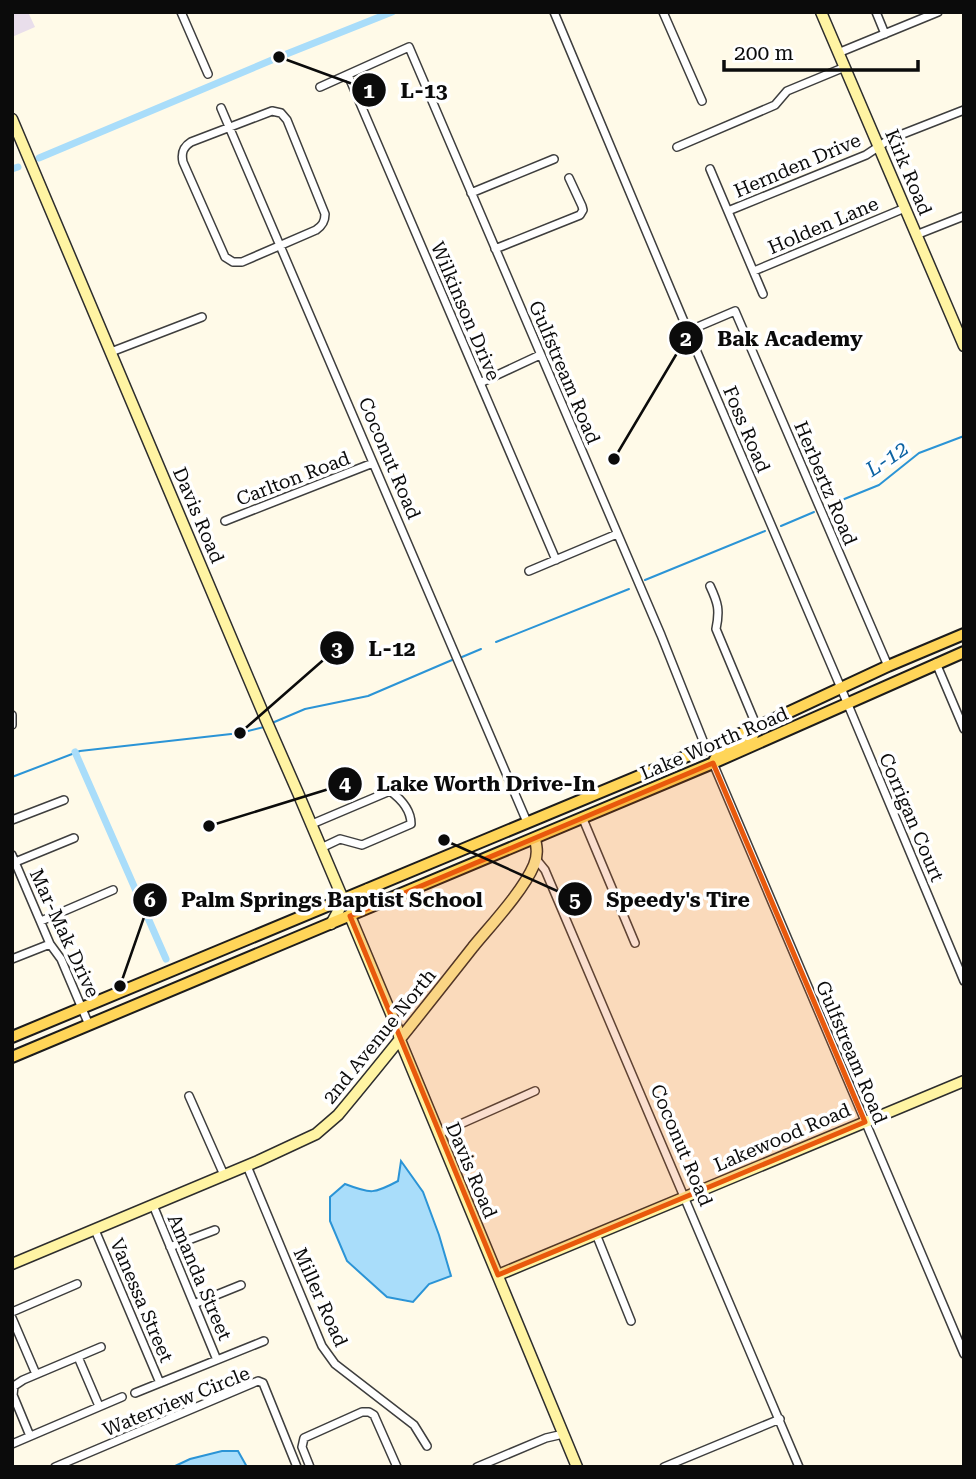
<svg xmlns="http://www.w3.org/2000/svg" width="976" height="1479" font-family="'Roboto Serif',serif">
  <style>
    .industrial { fill: #e9deeb }
    .water { fill: #a9ddfa; stroke: #2b94d6; stroke-width: 2 }
    .lines { fill: none; stroke-linecap: round; stroke-linejoin: round }
    .stream { stroke: #2b94d6; stroke-width: 2 }
    .canal { stroke: #a9ddfa; stroke-width: 7 }
    .street-casing { stroke: #3e3e3e; stroke-width: 10 }
    .secondary-casing { stroke: #2d2d2d; stroke-width: 13 }
    .primary-casing { stroke: #1c1c1c; stroke-width: 14 }
    .street { stroke: #fff; stroke-width: 7 }
    .secondary { stroke: #fff4a3; stroke-width: 10 }
    .primary { stroke: #ffd558; stroke-width: 10 }
    .marked { fill: #e8590c; fill-opacity: 0.2; stroke: #e8590c; stroke-width: 5; stroke-linejoin: round }
    .labels { text-anchor: middle; stroke-width: 7; stroke-linejoin: round; paint-order: stroke }
    .street-label { font-size: 19px; fill: #0b0b0b; stroke: #fff }
    .water-label { font-size: 21px; font-style: italic; fill: #0d63a3; stroke: #fff }
    .leader { fill: none; stroke: #0b0b0b; stroke-width: 2.5 }
    .callout-dot { fill: #0b0b0b; stroke: #fff; stroke-width: 2.5 }
    .mark-label { font-size: 21px; text-anchor: middle; font-weight: bold; fill: #fff }
    .callout-label { font-size: 21px; text-anchor: middle; font-weight: bold; fill: #0b0b0b; stroke: #fff; stroke-width: 7; stroke-linejoin: round; paint-order: stroke }
  </style>
  <rect width="100%" height="100%" fill="#fffae8"/>
  <path class="industrial" d="M12,12H28L35,27L12,37Z"/>
  <path class="water" d="M401,1161L423,1192L439,1235L451,1276L429,1284L413,1302L387,1297L347,1261L330,1221V1197L345,1184C371,1194 374,1194 398,1181Z
    M222,1451H238L247,1467H173L190,1459Z"/>
  <g class="lines">
    <path class="stream" d="M827,506L879,485L919,453L964,436
      M781,526L814,512
      M645,580L765,531
      M496,642L629,589
      M462,657L481,649
      M272,723L305,709L368,696L452,660
      M12,777L80,751L240,733L264,727"/>
    <path class="canal" d="M39,158L279,57L392,12
      M12,169L18,167
      M75,752L166,959"/>
    <defs>
      <path id="street" d="M181,12L208,74
        M554,12L688,331L841,688L964,981
        M663,12L702,101
        M876,12L885,34
        M838,53L938,12
        M348,75L556,560
        M320,87L409,47L661,635L706,748
        M221,108L527,822
        M272,111L281,113L287,120L325,214C325,222 322,226 316,230L242,262H233L225,257L183,162C181,153 183,147 191,142Z
        M677,147L775,105L787,91L845,67
        M710,169L763,294
        M471,193L554,159
        M728,211L866,155L890,139L964,110
        M916,235L964,216
        M495,249L580,215L583,210L582,206L569,178
        M754,271L905,208
        M688,331L735,311L888,666
        M111,352L202,317
        M480,383L540,355
        M225,521L373,463
        M529,571L617,534
        M710,586C718,603 720,610 716,629L757,727
        M936,663L964,729
        M12,715V725
        M713,763L964,1354
        M583,819L635,943
        M12,820L64,800
        M312,824L390,791C401,799 411,810 411,824L362,845L340,839L321,848
        M12,855L50,944L61,959L89,1025
        M536,859L545,870L799,1467
        M13,863L74,838
        M41,921L113,890
        M12,959L50,944
        M189,1096L224,1175
        M438,1134L535,1091
        M247,1166L322,1346L335,1364L414,1425L427,1446
        M153,1205L217,1360
        M95,1230L160,1383
        M596,1234L631,1321
        M170,1247L215,1230
        M194,1304L241,1285
        M12,1312L77,1284
        M12,1318L36,1374
        M78,1357L99,1406
        M135,1393L264,1341
        M30,1436L13,1395L14,1386L23,1380L101,1347
        M12,1444L122,1397
        M55,1467L258,1381L263,1383L297,1467
        M310,1467L302,1447L304,1438L362,1412H369L374,1415L397,1467
        M477,1467L546,1438L559,1435L563,1431
        M664,1467L780,1419"/>
      <path id="secondary" d="M821,12L964,346
        M12,119L266,720L298,793L343,899L341,906L331,924
        M368,889L353,910L350,916L397,1028L400,1040L577,1467
        M12,1264L258,1161L316,1134L338,1115C384,1060 429,1003 473,947C492,924 523,891 534,865C538,855 537,848 535,839
        M498,1275L964,1081"/>
      <path id="primary" d="M713,763C721,747 737,743 752,737L757,727
        M12,1037L757,727L888,666L964,634
        M12,1057L713,763L964,652"/>
    </defs>
    <use href="#street" class="street-casing"/>
    <use href="#secondary" class="secondary-casing"/>
    <use href="#primary" class="primary-casing"/>
    <use href="#street" class="street"/>
    <use href="#secondary" class="secondary"/>
    <use href="#primary" class="primary"/>
  </g>
  <path class="marked" d="M713,763L865,1122L498,1275L350,916Z"/>
  <g class="labels">
    <g class="street-label">
      <text transform="translate(797 165) rotate(-23)" y="7">Hernden Drive</text>
      <text transform="translate(909 172) rotate(67)" y="7">Kirk Road</text>
      <text transform="translate(823 225) rotate(-23)" y="7">Holden Lane</text>
      <text transform="translate(466 311) rotate(67)" y="7">Wilkinson Drive</text>
      <text transform="translate(565 372) rotate(67)" y="7">Gulfstream Road</text>
      <text transform="translate(747 429) rotate(67)" y="7">Foss Road</text>
      <text transform="translate(390 458) rotate(67)" y="7">Coconut Road</text>
      <text transform="translate(293 478) rotate(-21)" y="7">Carlton Road</text>
      <text transform="translate(826 483) rotate(67)" y="7">Herbertz Road</text>
      <text transform="translate(199 515) rotate(67)" y="7">Davis Road</text>
      <text transform="translate(714 743) rotate(-23)" y="7">Lake Worth Road</text>
      <text transform="translate(912 817) rotate(67)" y="7">Corrigan Court</text>
      <text transform="translate(65 933) rotate(65)" y="7">Mar-Mak Drive</text>
      <text transform="translate(379 1036) rotate(-51)" y="7">2nd Avenue North</text>
      <text transform="translate(852 1052) rotate(67)" y="7">Gulfstream Road</text>
      <text transform="translate(782 1137) rotate(-23)" y="7">Lakewood Road</text>
      <text transform="translate(682 1145) rotate(67)" y="7">Coconut Road</text>
      <text transform="translate(472 1170) rotate(67)" y="7">Davis Road</text>
      <text transform="translate(200 1277) rotate(67)" y="7">Amanda Street</text>
      <text transform="translate(321 1297) rotate(66)" y="7">Miller Road</text>
      <text transform="translate(142 1300) rotate(67)" y="7">Vanessa Street</text>
      <text transform="translate(176 1401) rotate(-22)" y="7">Waterview Circle</text>
    </g>
    <g class="water-label">
      <text transform="translate(887 459) rotate(-34)" y="7">L-12</text>
    </g>
  </g>
  <path class="leader" d="M279 57L369 90M614 459L686 338M240 733L337 648M209 826L345 784M444 840L575 899M120 986L150 900"/>
  <g class="callout-dot">
    <circle cx="279" cy="57" r="7"/>
    <circle cx="614" cy="459" r="7"/>
    <circle cx="240" cy="733" r="7"/>
    <circle cx="209" cy="826" r="7"/>
    <circle cx="444" cy="840" r="7"/>
    <circle cx="120" cy="986" r="7"/>
    <circle cx="369" cy="90" r="18"/>
    <circle cx="686" cy="338" r="18"/>
    <circle cx="337" cy="648" r="18"/>
    <circle cx="345" cy="784" r="18"/>
    <circle cx="575" cy="899" r="18"/>
    <circle cx="150" cy="900" r="18"/>
  </g>
  <g class="mark-label">
    <text x="369" y="98">1</text>
    <text x="686" y="346">2</text>
    <text x="337" y="656">3</text>
    <text x="345" y="791">4</text>
    <text x="575" y="907">5</text>
    <text x="150" y="907">6</text>
  </g>
  <g class="callout-label">
    <text x="424" y="98">L-13</text>
    <text x="790" y="346">Bak Academy</text>
    <text x="392" y="656">L-12</text>
    <text x="486" y="791">Lake Worth Drive-In</text>
    <text x="678" y="907">Speedy's Tire</text>
    <text x="332" y="907">Palm Springs Baptist School</text>
  </g>
  <rect width="976" height="1479" fill="none" stroke="#0b0b0b" stroke-width="28"/>
  <path d="M724 60v10h194v-10" fill="none" stroke="#0b0b0b" stroke-width="3.5"/>
  <text x="734" y="60" font-size="21" fill="#0b0b0b" stroke="#ffffff" stroke-width="5" paint-order="stroke">200 m</text>
</svg>
